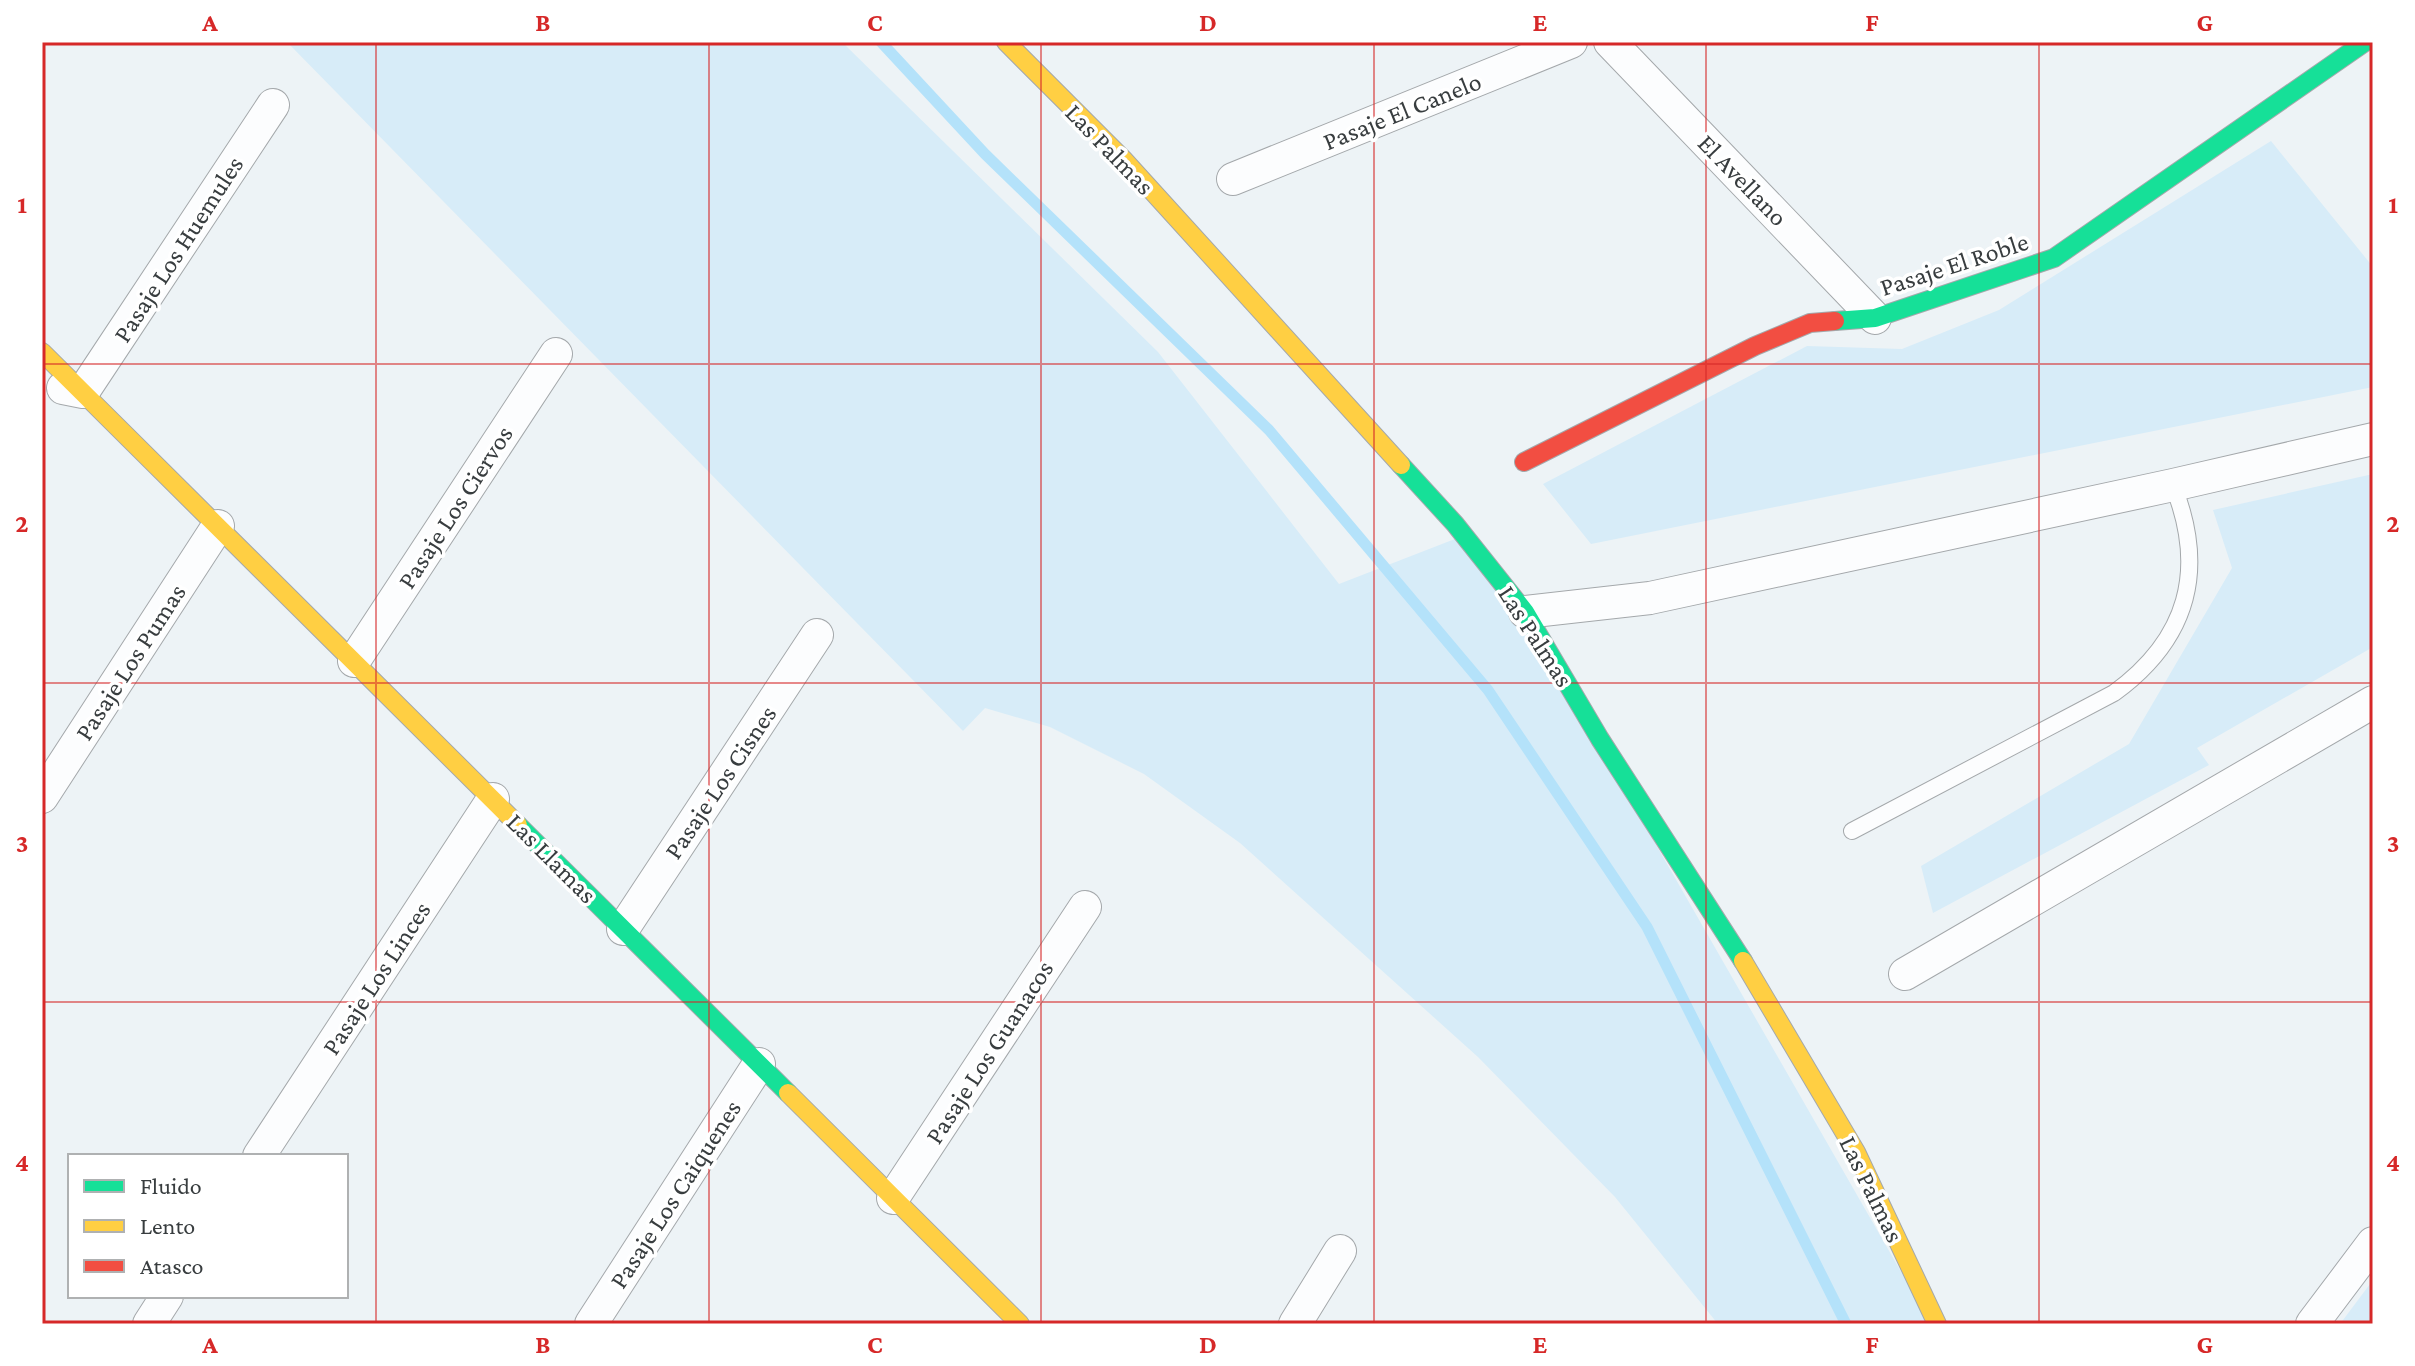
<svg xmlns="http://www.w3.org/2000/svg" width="2415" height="1366" font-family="'Crimson Pro',serif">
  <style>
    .green { fill: #d7ecf8 }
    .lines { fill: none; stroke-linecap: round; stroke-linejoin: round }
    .stream { stroke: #b4e2fa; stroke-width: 11 }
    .lane-casing { stroke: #a4a8ab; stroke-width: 18 }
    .street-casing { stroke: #a4a8ab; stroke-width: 34 }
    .fast-casing { stroke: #a4a8ab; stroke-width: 20 }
    .slow-casing { stroke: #a4a8ab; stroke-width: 20 }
    .jam-casing { stroke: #a4a8ab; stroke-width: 20 }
    .lane { stroke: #fcfdfe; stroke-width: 16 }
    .street { stroke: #fcfdfe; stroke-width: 32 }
    .fast { stroke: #16e098; stroke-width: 18 }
    .slow { stroke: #ffcf43; stroke-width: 18 }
    .jam { stroke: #f24e42; stroke-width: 18 }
    .grid { fill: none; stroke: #d62828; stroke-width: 2; stroke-opacity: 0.55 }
    .labels { text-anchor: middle; stroke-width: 7; stroke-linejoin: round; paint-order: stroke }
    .street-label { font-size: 26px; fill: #383d3f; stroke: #fff }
    .neatline { fill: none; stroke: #d62828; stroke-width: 3 }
    .grid-label { font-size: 26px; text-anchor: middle; font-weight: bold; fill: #d62828 }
  </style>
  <rect width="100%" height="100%" fill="#edf3f6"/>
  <path class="green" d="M287,42H842L1158,352L1339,584L1460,537L1546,653L1931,1324H1718L1615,1197L1478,1057L1240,843L1144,774L1050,727L985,708L963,731Z
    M2271,141L2373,267V387L1591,544L1543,484L1807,346L1902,349L1999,310Z
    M2373,474V647L2197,748L2209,765L1933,913L1921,866L2129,744L2232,568L2213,510Z
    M2373,1280V1324H2340Z"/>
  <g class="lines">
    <path class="stream" d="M881,42L985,154L1269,430L1488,690L1647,927L1846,1324"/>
    <defs>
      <path id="lane" d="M1852,831L2114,693C2188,639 2207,570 2173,485"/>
      <path id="street" d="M1610,42L1875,318
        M1233,179L1571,42
        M63,388L83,392L273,105
        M1525,612L1650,598L2173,485L2373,439
        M354,661L556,354
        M42,797L218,526
        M623,929L817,635
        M1905,974L2373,702
        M259,1156L493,799
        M893,1198L1085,907
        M149,1324L167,1296
        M591,1324L759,1064
        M1295,1324L1340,1251
        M2312,1324L2373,1243"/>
      <path id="fast" d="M1835,321L1875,318L2054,258L2365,42
        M1401,465L1455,524L1525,612L1600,739L1743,961
        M518,825L788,1093"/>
      <path id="slow" d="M1006,42L1123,159L1401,465
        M42,352L518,825
        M1743,961L1856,1152L1937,1324
        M788,1093L1020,1324"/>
      <path id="jam" d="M1524,462L1755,346L1810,323L1835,321"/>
    </defs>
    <use href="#lane" class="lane-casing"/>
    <use href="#street" class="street-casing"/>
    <use href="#fast" class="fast-casing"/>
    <use href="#slow" class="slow-casing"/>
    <use href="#jam" class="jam-casing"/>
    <use href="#lane" class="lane"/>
    <use href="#street" class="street"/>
    <use href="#fast" class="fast"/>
    <use href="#slow" class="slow"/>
    <use href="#jam" class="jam"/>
  </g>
  <path class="grid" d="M376,42V1324M709,42V1324M1041,42V1324M1374,42V1324M1706,42V1324M2039,42V1324M42,364H2373M42,683H2373M42,1002H2373"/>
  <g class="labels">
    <g class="street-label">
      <text transform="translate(1402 111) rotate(-22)" y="9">Pasaje El Canelo</text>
      <text transform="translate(1110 149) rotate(46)" y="9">Las Palmas</text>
      <text transform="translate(1743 180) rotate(46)" y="9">El Avellano</text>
      <text transform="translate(178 249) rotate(-57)" y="9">Pasaje Los Huemules</text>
      <text transform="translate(1954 264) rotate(-18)" y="9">Pasaje El Roble</text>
      <text transform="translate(455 507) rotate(-57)" y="9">Pasaje Los Ciervos</text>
      <text transform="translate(1536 636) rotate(57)" y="9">Las Palmas</text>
      <text transform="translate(130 662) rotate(-57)" y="9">Pasaje Los Pumas</text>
      <text transform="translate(720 782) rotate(-56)" y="9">Pasaje Los Cisnes</text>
      <text transform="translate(552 858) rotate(45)" y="9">Las Llamas</text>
      <text transform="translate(376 978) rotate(-57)" y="9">Pasaje Los Linces</text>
      <text transform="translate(989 1052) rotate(-57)" y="9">Pasaje Los Guanacos</text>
      <text transform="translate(1872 1189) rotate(64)" y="9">Las Palmas</text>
      <text transform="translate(675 1194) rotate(-57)" y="9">Pasaje Los Caiquenes</text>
    </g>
  </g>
  <rect width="2415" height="1366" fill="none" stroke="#ffffff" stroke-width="88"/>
  <rect x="68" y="1154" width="280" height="144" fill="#ffffff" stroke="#afb1b2" stroke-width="2"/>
  <rect x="84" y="1180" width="40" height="12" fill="#16e098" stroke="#afb1b2" stroke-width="2"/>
  <text x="140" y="1194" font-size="24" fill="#383d3f">Fluido</text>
  <rect x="84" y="1220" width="40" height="12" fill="#ffcf43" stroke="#afb1b2" stroke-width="2"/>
  <text x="140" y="1234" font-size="24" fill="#383d3f">Lento</text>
  <rect x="84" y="1260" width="40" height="12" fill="#f24e42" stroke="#afb1b2" stroke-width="2"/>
  <text x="140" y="1274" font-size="24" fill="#383d3f">Atasco</text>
  <rect x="44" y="44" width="2327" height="1278" class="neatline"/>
  <g class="grid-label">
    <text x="210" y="31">A</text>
    <text x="543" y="31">B</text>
    <text x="875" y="31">C</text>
    <text x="1208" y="31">D</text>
    <text x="1540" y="31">E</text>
    <text x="1872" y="31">F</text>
    <text x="2205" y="31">G</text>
    <text x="22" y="213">1</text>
    <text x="2393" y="213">1</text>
    <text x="22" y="532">2</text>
    <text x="2393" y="532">2</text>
    <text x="22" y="852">3</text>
    <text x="2393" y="852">3</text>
    <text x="22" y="1171">4</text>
    <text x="2393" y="1171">4</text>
    <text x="210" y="1353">A</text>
    <text x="543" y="1353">B</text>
    <text x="875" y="1353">C</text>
    <text x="1208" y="1353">D</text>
    <text x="1540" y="1353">E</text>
    <text x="1872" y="1353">F</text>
    <text x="2205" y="1353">G</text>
  </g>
</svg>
